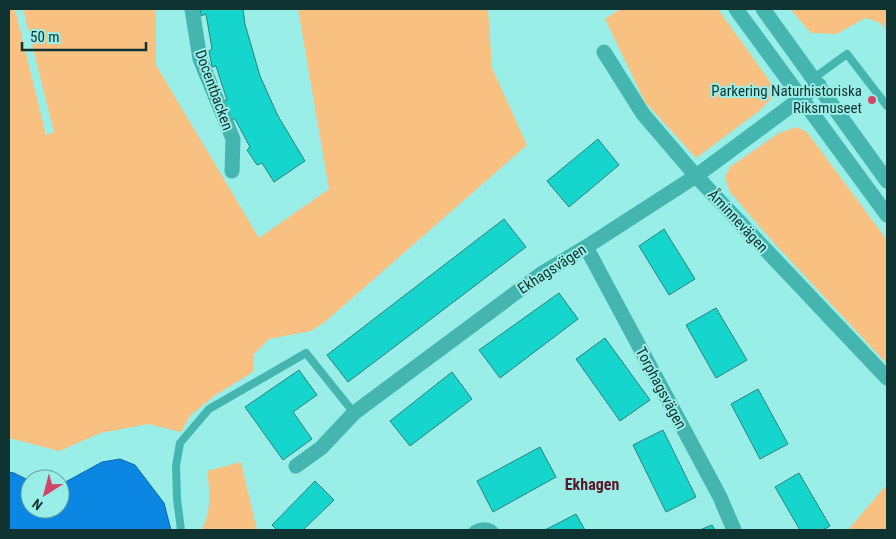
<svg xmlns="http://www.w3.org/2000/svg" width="896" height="539" font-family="'Roboto Condensed',sans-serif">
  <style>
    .green { fill: #f8c182 }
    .water { fill: #0b86e2; stroke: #0c6dad }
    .building { fill: #16d5cc; stroke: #2b837e }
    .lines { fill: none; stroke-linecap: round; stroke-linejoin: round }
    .service { stroke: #44b6af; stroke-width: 8 }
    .minor { stroke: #44b6af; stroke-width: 15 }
    .tertiary { stroke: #44b6af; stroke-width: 15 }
    .poi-dot { fill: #d34468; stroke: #9aeee8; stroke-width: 2 }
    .labels { text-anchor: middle; stroke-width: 4; stroke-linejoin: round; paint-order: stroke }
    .street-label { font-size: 15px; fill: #0e3330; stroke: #9aeee8 }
    .poi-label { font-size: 15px; fill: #0e3330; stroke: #9aeee8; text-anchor: end }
    .neighbourhood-label { font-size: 16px; font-weight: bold; fill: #5b1628; stroke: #9aeee8 }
  </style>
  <rect width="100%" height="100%" fill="#9aeee8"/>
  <path class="green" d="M9,9H15L46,135L54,132L23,9H156V65L259,238L329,189L298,9H488L492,68L527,145L325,322L311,331L269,339L254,354L253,372L214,396L190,416L181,432L148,424L101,433L59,451L9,438Z
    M620,9H718L774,87L772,98L759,111L696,158L645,102L605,19Z
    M790,9H887V31L881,23L865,18L837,34L811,33Z
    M797,127L807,132L887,240V364L774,243L730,192L725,177L730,167L779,133Z
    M241,462L257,530H201C212,512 210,491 207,471Z
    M887,484V530H848Z"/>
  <path class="water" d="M120,459L135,465L164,503L171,530H9V472L14,473L30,481V509H60V485L102,462Z"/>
  <path class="building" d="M200,9H243L245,24L260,76L278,116L305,161L274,182L262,163L257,165L247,150L250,147L235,119H232L223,102L227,100L216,66L212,67L209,51L212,49L206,14L201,16Z
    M598,139L619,165L569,207L547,181Z
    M504,219L526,247L348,382L327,355Z
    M664,229L695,279L669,295L639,246Z
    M559,293L578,319L500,378L479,350Z
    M716,308L747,360L716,378L686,325Z
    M605,338L650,400L620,421L576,359Z
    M299,370L317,395L293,412L312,439L283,460L245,407Z
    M452,372L472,399L410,446L390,421Z
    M758,389L788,444L760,459L731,404Z
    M663,430L696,497L666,512L633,445Z
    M540,447L556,477L493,512L477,481Z
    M799,473L830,526L823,530H800L775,487Z
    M315,481L334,500L303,530H277L272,525Z
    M576,514L585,530H545Z
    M712,525L715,530H700Z"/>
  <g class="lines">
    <path class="service" d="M814,78L847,54L887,106
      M181,530L177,499L176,466L180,443L209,409L306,353L354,413
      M473,530C480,526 487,524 494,530"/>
    <path class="minor" d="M192,9L200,59L233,139L232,171
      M604,52L643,114L696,176L887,378
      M586,247L720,497L734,530
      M296,466L321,448L354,413L541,274L586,247L696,176L819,85"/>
    <path class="tertiary" d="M736,9L887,215
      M763,9L887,181"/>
  </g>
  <circle class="poi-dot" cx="872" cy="100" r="5"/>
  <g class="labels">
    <g class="street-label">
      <text transform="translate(214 90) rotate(70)" y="5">Docentbacken</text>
      <text transform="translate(738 221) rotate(47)" y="5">Åminnevägen</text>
      <text transform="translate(552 269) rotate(-33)" y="5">Ekhagsvägen</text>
      <text transform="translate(661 388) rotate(62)" y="5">Torphagsvägen</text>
    </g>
    <g class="poi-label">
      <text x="862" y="96">Parkering Naturhistoriska<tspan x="862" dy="17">Riksmuseet</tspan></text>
    </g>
    <g class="neighbourhood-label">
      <text x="592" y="490">Ekhagen</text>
    </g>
  </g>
  <rect width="896" height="539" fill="none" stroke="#0e3330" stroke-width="20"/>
  <g transform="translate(45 494) rotate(216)"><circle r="24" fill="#9aeee8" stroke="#62a39e"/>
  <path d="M0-4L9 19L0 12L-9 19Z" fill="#d34468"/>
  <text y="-8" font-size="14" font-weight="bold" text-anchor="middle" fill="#0e3330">N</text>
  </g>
  <path d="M22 42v8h124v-8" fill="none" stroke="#0e3330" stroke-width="2.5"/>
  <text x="30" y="42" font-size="15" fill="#0e3330" stroke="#9aeee8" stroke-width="4" paint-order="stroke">50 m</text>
</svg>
